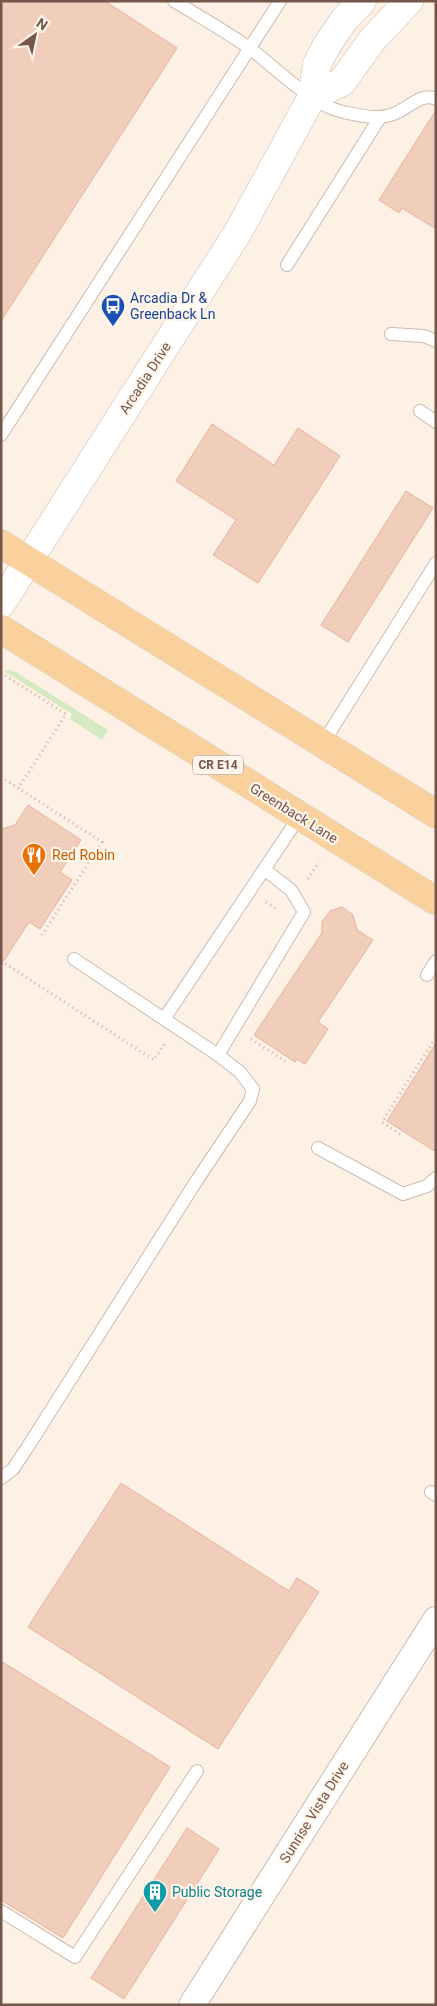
<svg xmlns="http://www.w3.org/2000/svg" width="437" height="2006" font-family="Roboto,sans-serif">
  <style>
    .green { fill: #d5e9c2 }
    .building { fill: #f1cdbc; stroke: #e4b29c }
    .lines { fill: none; stroke-linecap: round; stroke-linejoin: round }
    .lane-casing { stroke: #cfbaad; stroke-width: 14 }
    .street-casing { stroke: #cfbaad; stroke-width: 28 }
    .secondary-casing { stroke: #d2b9aa; stroke-width: 29 }
    .primary-casing { stroke: #d8d0cc; stroke-width: 29 }
    .path { stroke: #d6b09f; stroke-width: 3; stroke-dasharray: 1 4; stroke-linecap: butt }
    .lane { stroke: #fff; stroke-width: 12 }
    .street { stroke: #fff; stroke-width: 26 }
    .secondary { stroke: #fff; stroke-width: 28 }
    .primary { stroke: #fad19d; stroke-width: 28 }
    .labels { text-anchor: middle; stroke-width: 4.5; stroke-linejoin: round; paint-order: stroke }
    .shield { fill: #fff5ea; stroke: #9e867a; stroke-width: 1 }
    .shield-label { font-size: 12px; font-weight: bold; fill: #74564a }
    .transit-label { font-size: 14px; fill: #164399; stroke: #fff5ea; text-anchor: start }
    .street-label { font-size: 14px; fill: #74564a; stroke: #fff5ea }
    .food-label { font-size: 14px; fill: #c56008; stroke: #fff5ea; text-anchor: start }
    .culture-label { font-size: 14px; fill: #0d838f; stroke: #fff5ea; text-anchor: start }
  </style>
  <rect width="100%" height="100%" fill="#fcf1e4"/>
  <path class="green" d="M9,670L16,672L108,730L102,740L70,719L72,714L4,671Z"/>
  <path class="building" d="M1,1H105L177,48L1,321Z
    M436,110V229L402,208L399,213L379,200Z
    M212,424L274,465L298,428L340,456L258,583L213,555L236,520L176,481Z
    M406,491L433,508L348,642L321,625Z
    M28,805L81,840L60,872L72,880L40,929L29,922L1,965V829L15,825Z
    M342,907L353,915L357,930L373,940L318,1022L328,1029L305,1064L297,1059L295,1062L254,1035L322,933V922L330,911Z
    M436,1043V1152L387,1121Z
    M121,1483L289,1591L297,1578L319,1592L218,1749L28,1627Z
    M1,1661L170,1767L63,1938L1,1900Z
    M187,1828L219,1849L124,1999L91,1978Z"/>
  <g class="lines">
    <defs>
      <path id="lane" d="M174,1C200,17 227,32 252,50C277,69 312,105 343,112C362,116 380,121 398,112C409,107 423,92 436,99
        M287,265L379,119
        M391,334L424,336L436,341
        M420,411L436,422
        M1,435L280,1
        M323,743L436,563
        M427,975L436,961
        M164,1019L299,817
        M218,1055L304,912L291,890L264,869
        M318,1148L403,1194L427,1186L436,1178
        M1,1478L13,1469L27,1448L197,1180L250,1101L253,1089L240,1072L218,1055L74,959
        M431,1492L436,1495
        M1,1911L75,1957L197,1771"/>
      <path id="street" d="M192,2005L436,1620"/>
      <path id="secondary" d="M312,97L342,82L373,39L409,1
        M1,604L238,232L312,97L317,64L327,45L344,20L362,1"/>
      <path id="primary" d="M1,544L436,814
        M1,629L436,901"/>
    </defs>
    <use href="#lane" class="lane-casing"/>
    <use href="#street" class="street-casing"/>
    <use href="#secondary" class="secondary-casing"/>
    <use href="#primary" class="primary-casing"/>
    <path class="path" d="M1,673L66,714L19,787
      M1,777L102,842L42,935
      M308,879L319,862
      M266,902L278,910
      M1,961L154,1060L165,1043
      M251,1039L286,1062
      M400,1134L382,1122L436,1037"/>
    <use href="#lane" class="lane"/>
    <use href="#street" class="street"/>
    <use href="#secondary" class="secondary"/>
    <use href="#primary" class="primary"/>
  </g>
  <defs>
    <symbol id="bus-pin" viewBox="-11 -11 22 30"><path d="M0 17L-7.5 6A9.5 9.5 0 1 1 7.5 6Z" fill="#1a4fb4" stroke="#fff5ea"/><path d="M-5-6H5V4H4V6H2V4H-2V6H-4V4H-5ZM-3.5-4V0h7V-4ZM-3.5 1.2v1.5H-2V1.2ZM2 1.2v1.5H3.5V1.2Z" fill="#fff"/></symbol>
    <symbol id="restaurant-pin" viewBox="-11 -11 22 30"><path d="M0 17L-7.5 6A9.5 9.5 0 1 1 7.5 6Z" fill="#e8710a" stroke="#fff5ea"/><path d="M-5-6h1v4h1v-4h1v4h1v-4h1v5L-1.5 .5V6h-2V.5L-5-1ZM5-6V6H3V1.5H1.5Q1.5-4 5-6Z" fill="#fff"/></symbol>
    <symbol id="building-pin" viewBox="-11 -11 22 30"><path d="M0 17L-7.5 6A9.5 9.5 0 1 1 7.5 6Z" fill="#0f9aa8" stroke="#fff5ea"/><path d="M-4-6H4V6H1V3H-1V6H-4ZM-2.5-4.3h1.7v1.8h-1.7ZM.8-4.3h1.7v1.8H.8ZM-2.5-1h1.7V.8h-1.7ZM.8-1h1.7V.8H.8Z" fill="#fff"/></symbol>
  </defs>
  <g fill-rule="evenodd">
    <use href="#bus-pin" x="99" y="292" width="28" height="38"/>
    <use href="#restaurant-pin" x="20" y="841" width="28" height="38"/>
    <use href="#building-pin" x="141" y="1878" width="28" height="38"/>
  </g>
  <g class="labels">
    <rect class="shield" x="193" y="755.5" width="50" height="19" rx="4"/>
    <g class="shield-label">
      <text x="218" y="769">CR E14</text>
    </g>
    <g class="transit-label">
      <text x="130" y="303">Arcadia Dr &amp;<tspan x="130" dy="16">Greenback Ln</tspan></text>
    </g>
    <g class="street-label">
      <text transform="translate(145 378) rotate(-57)" y="5">Arcadia Drive</text>
      <text transform="translate(294 813) rotate(32)" y="5">Greenback Lane</text>
      <text transform="translate(314 1812) rotate(-58)" y="5">Sunrise Vista Drive</text>
    </g>
    <g class="food-label">
      <text x="52" y="860">Red Robin</text>
    </g>
    <g class="culture-label">
      <text x="172" y="1897">Public Storage</text>
    </g>
  </g>
  <rect width="437" height="2006" fill="none" stroke="#74564a" stroke-width="5"/>
  <g transform="translate(35 35) rotate(33)" stroke="#fff5ea" stroke-width="4" paint-order="stroke">
  <path d="M0-4L9 19L0 12L-9 19Z" fill="#74564a"/>
  <text y="-8" font-size="14" font-weight="bold" text-anchor="middle" fill="#74564a">N</text>
  </g>
</svg>
